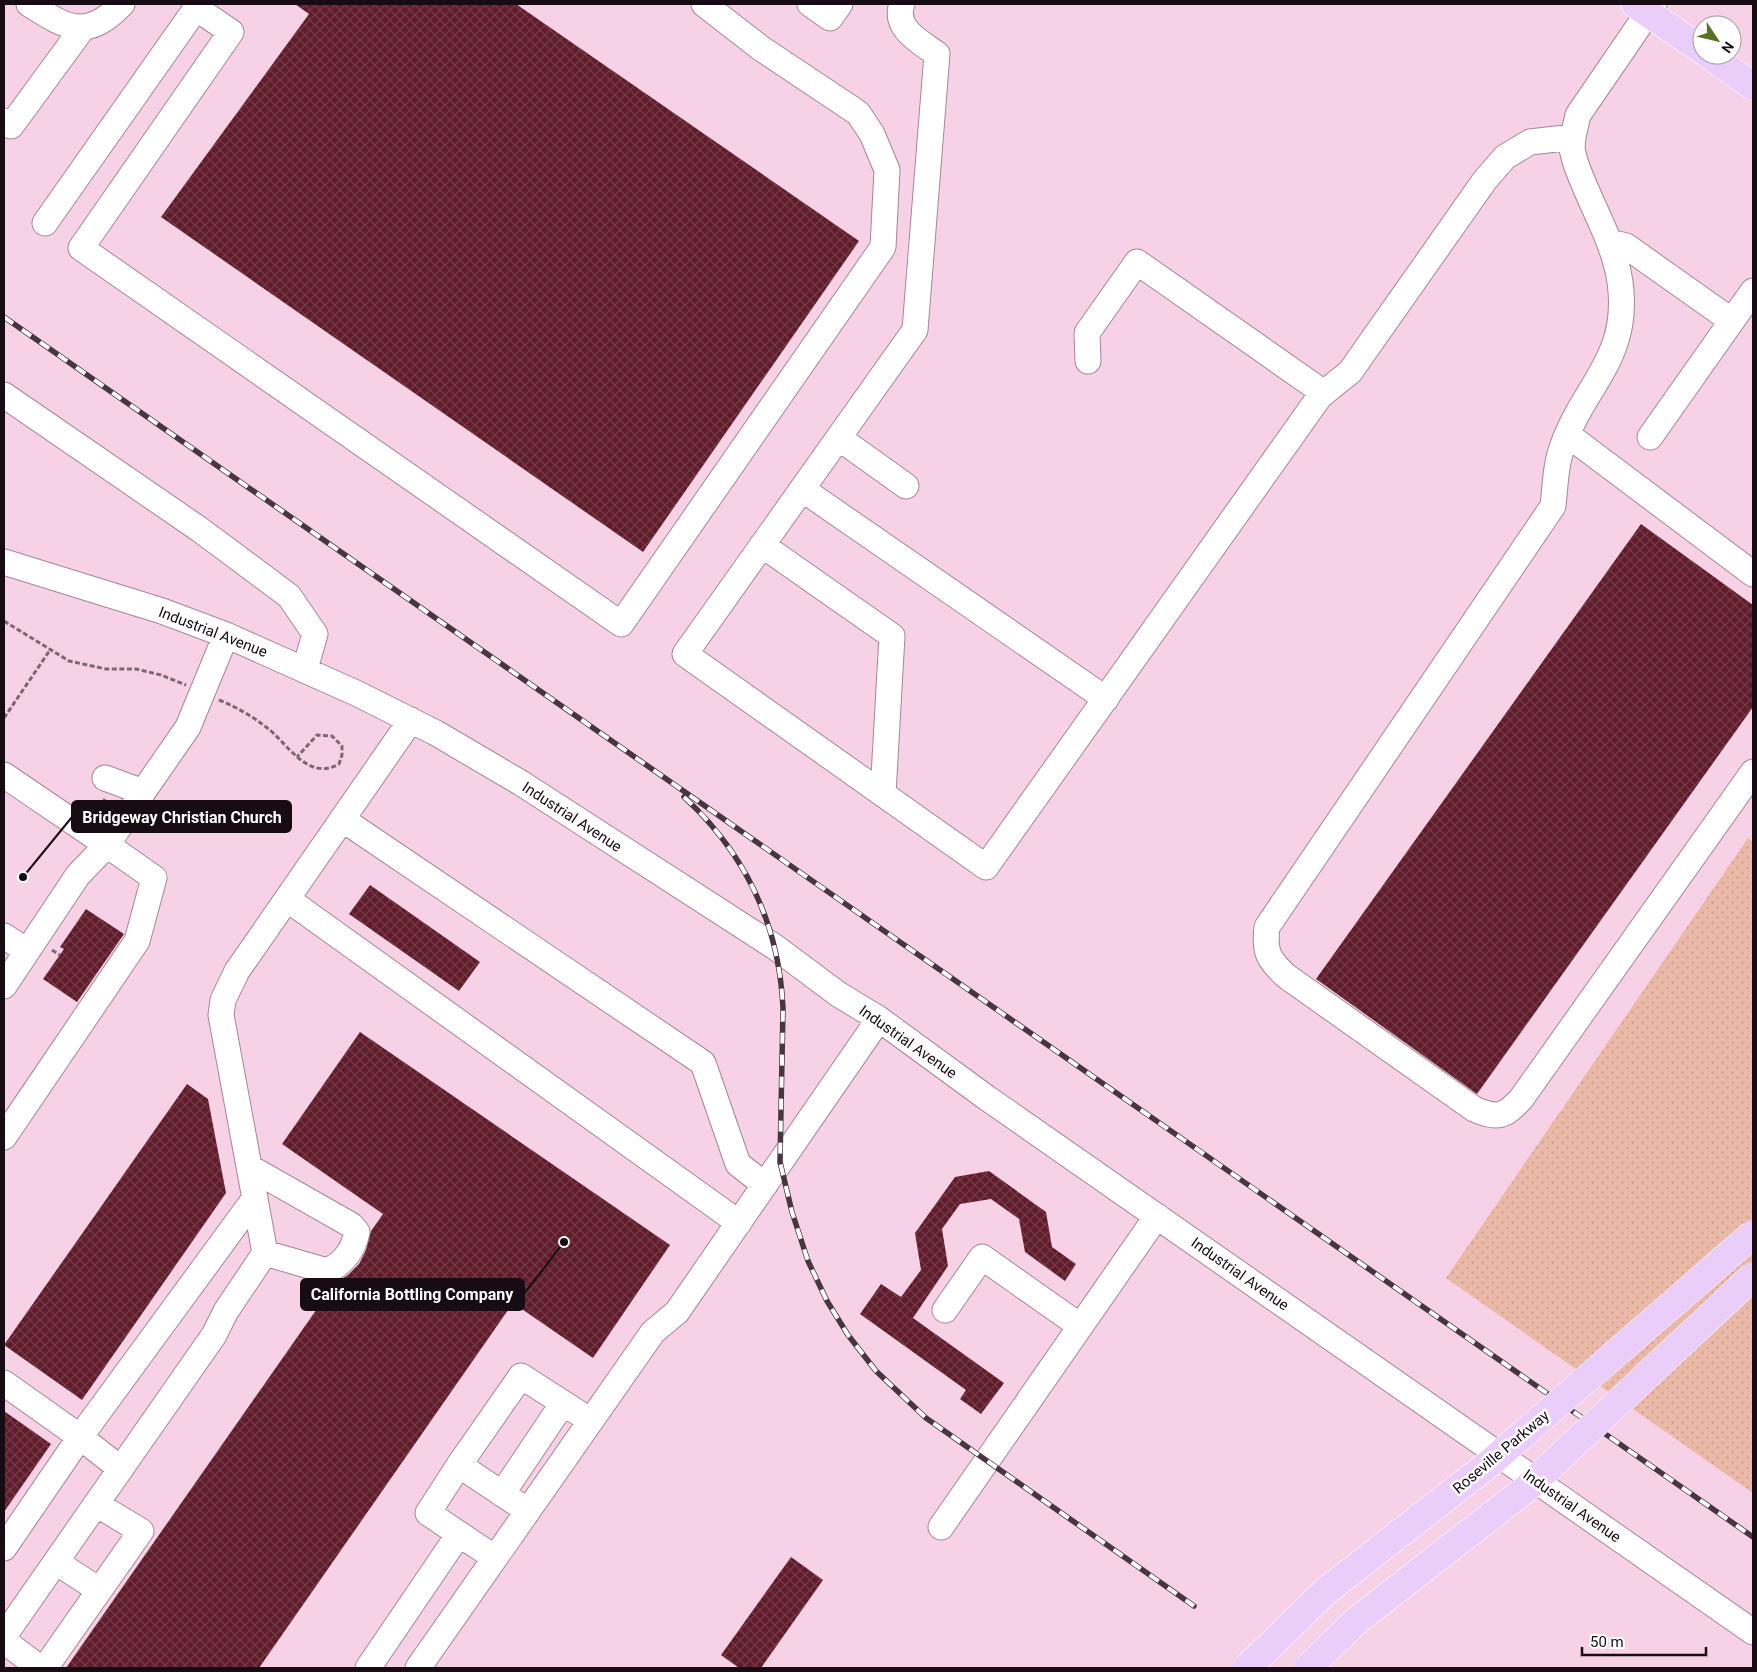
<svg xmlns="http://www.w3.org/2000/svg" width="1757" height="1672" font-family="Roboto,sans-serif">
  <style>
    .grass { fill: url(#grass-dots) }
    .building { fill: url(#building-cross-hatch) }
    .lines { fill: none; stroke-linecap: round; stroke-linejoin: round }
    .minor-casing { stroke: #a78598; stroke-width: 27 }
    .major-casing { stroke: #fff; stroke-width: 29 }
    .path { stroke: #7e6775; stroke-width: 3; stroke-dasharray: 5 2.5; stroke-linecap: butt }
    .minor { stroke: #fff; stroke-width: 25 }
    .major { stroke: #ebcdfa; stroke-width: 28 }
    .rail-casing { stroke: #473641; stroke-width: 5.5 }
    .rail { stroke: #fff; stroke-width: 4; stroke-dasharray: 11; stroke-linecap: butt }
    .major-bridge-casing { stroke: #fff; stroke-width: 29; stroke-linecap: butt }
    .major-bridge { stroke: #ebcdfa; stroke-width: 28 }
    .labels { text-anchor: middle; stroke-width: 5; stroke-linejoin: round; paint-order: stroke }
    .street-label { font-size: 15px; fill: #180c14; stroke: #fff }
    .leader { fill: none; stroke: #180c14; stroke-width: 2 }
    .callout-dot { fill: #180c14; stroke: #fff; stroke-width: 2 }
    .callout { fill: #180c14; stroke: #180c14; stroke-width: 2 }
    .callout-label { font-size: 16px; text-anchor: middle; font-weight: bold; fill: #fff }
  </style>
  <defs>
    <pattern id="grass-dots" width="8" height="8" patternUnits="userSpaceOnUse" patternTransform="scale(1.25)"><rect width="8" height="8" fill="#ebb9a7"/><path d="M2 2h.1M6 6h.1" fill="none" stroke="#c99e8f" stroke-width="1.8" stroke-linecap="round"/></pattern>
    <pattern id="building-cross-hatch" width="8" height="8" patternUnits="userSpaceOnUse" patternTransform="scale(1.25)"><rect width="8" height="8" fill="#611c2b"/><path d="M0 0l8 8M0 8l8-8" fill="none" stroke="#733b47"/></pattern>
  </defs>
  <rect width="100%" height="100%" fill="#f7d2e7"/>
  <path class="grass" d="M1748,838L1753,842V1493L1446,1278Z"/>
  <path class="building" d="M295,4H516L859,241L643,552L161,217L309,14Z
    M1641,524L1753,605V707L1477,1094L1316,979Z
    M370,885L480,962L459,991L349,914Z
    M86,909L124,934L77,1002L43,979L64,949L60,947Z
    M360,1032L670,1245L593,1358L513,1303L259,1668H66L335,1283L348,1275L359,1264L366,1250L371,1231L383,1214L282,1144Z
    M187,1084L208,1099L226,1193L82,1400L4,1345Z
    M989,1171L1046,1212L1052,1247L1076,1264L1065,1281L1025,1252L1019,1219L991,1199L960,1204L942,1229L948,1266L913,1318L1004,1383L981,1414L960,1399L966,1390L860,1314L881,1284L901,1297L921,1270L915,1233L955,1177Z
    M4,1411L51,1444L4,1512Z
    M791,1557L823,1580L761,1668H739L721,1655Z"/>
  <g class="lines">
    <defs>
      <path id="minor" d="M29,4C67,28 86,41 122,4
        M810,4L830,18L840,4
        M902,4C893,28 920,42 937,54L915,330L685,654L986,867L1320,396L1350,372L1485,180L1505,157L1530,142L1573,137
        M1654,4L1578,115L1573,137L1572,149L1575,161C1588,201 1614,240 1620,282C1631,361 1580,387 1560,454C1555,470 1555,490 1553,506L1267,927C1264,952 1268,959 1286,976L1474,1109C1498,1119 1504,1117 1521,1099L1753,772
        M196,8L231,32L81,248L621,624L883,247L887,170L872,134L858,113L762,49L704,4
        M4,121L11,126L82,29
        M45,223L199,4
        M1611,248L1618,244L1626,246L1732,321
        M1088,361L1087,333L1137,262L1324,393
        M4,395L199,529L289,596L315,634L305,669
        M1568,435L1753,574
        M1650,437L1753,291
        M839,438L906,486
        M802,489L1106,699
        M762,545L892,636L883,794
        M4,562L162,611L226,635L356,693L436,733L521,783L775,947L838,994L879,1019L987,1098L1753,1632
        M4,775L107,845L78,875L4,986
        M105,778L143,792L188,727L226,635
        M342,819L703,1063L738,1164L765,1185
        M287,899L739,1223
        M4,936L27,951
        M4,1137L137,941L154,878L107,845L143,792
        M249,1167L351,1225L357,1232C353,1251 344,1263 327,1271L265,1253
        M945,1310L982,1257L1080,1326
        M4,1383L80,1437L255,1198
        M459,1465L428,1513L495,1558
        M502,1494L563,1403
        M528,1511L459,1465L521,1376L591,1421
        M941,1527L1157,1216
        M4,1548L80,1437L121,1469
        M56,1562L99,1590
        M4,1636L214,1335L226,1311L265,1253L221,1015L223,1000L237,971L411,720
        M4,1641L40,1668
        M45,1668L141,1531L96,1504
        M368,1668L459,1534
        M418,1668L653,1332L677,1312L879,1019"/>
      <path id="major" d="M1635,4L1702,50
        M1709,55L1753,86"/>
    </defs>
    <use href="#minor" class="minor-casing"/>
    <use href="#major" class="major-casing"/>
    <path class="path" d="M4,621L69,661L106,669H136L161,675L186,685
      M219,700C236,707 252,716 266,727C288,743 307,782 339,764L342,755V746L332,736L317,735L297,757
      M4,718L50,650
      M95,813L105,799
      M52,950L60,955"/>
    <use href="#minor" class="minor"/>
    <use href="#major" class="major"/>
    <defs>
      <path id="rail" d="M4,317L1753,1537
        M684,797C746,854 779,925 783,1008L780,1162L792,1212L808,1261L827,1301L848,1335L876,1371L926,1418L1194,1606"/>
    </defs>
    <use href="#rail" class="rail-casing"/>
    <use href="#rail" class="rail"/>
    <defs>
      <path id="major-bridge" d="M1247,1668L1327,1590L1490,1463L1753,1234
        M1308,1668L1355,1622L1527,1488L1753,1276"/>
    </defs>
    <use href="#major-bridge" class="major-bridge-casing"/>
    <use href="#major-bridge" class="major-bridge"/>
  </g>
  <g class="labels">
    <g class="street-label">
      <text transform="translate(213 632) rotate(21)" y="5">Industrial Avenue</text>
      <text transform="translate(572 817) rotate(33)" y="5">Industrial Avenue</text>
      <text transform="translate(908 1042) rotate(35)" y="5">Industrial Avenue</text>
      <text transform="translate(1240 1274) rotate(35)" y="5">Industrial Avenue</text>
      <text transform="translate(1501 1452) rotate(-40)" y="5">Roseville Parkway</text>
      <text transform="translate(1572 1506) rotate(35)" y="5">Industrial Avenue</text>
    </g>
  </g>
  <path class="leader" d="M23 877L72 817M564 1242L524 1294"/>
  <g class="callout-dot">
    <circle cx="23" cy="877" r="5"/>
    <circle cx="564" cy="1242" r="5"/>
  </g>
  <g class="callout">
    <rect x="72" y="801" width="219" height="31" rx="5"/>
    <rect x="301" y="1279" width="223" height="31" rx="5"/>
  </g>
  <g class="callout-label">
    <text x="182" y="823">Bridgeway Christian Church</text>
    <text x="412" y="1300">California Bottling Company</text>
  </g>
  <rect width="1757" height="1672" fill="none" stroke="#180c14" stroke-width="10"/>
  <g transform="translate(1717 40) rotate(125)"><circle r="24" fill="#ffffff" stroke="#a39ea1"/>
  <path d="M0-4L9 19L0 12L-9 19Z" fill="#587225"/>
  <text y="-8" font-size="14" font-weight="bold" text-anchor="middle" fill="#180c14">N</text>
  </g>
  <path d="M1582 1647v8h124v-8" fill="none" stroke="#180c14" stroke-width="2.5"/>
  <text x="1590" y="1647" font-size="15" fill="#180c14" stroke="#ffffff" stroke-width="4" paint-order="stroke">50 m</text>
</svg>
